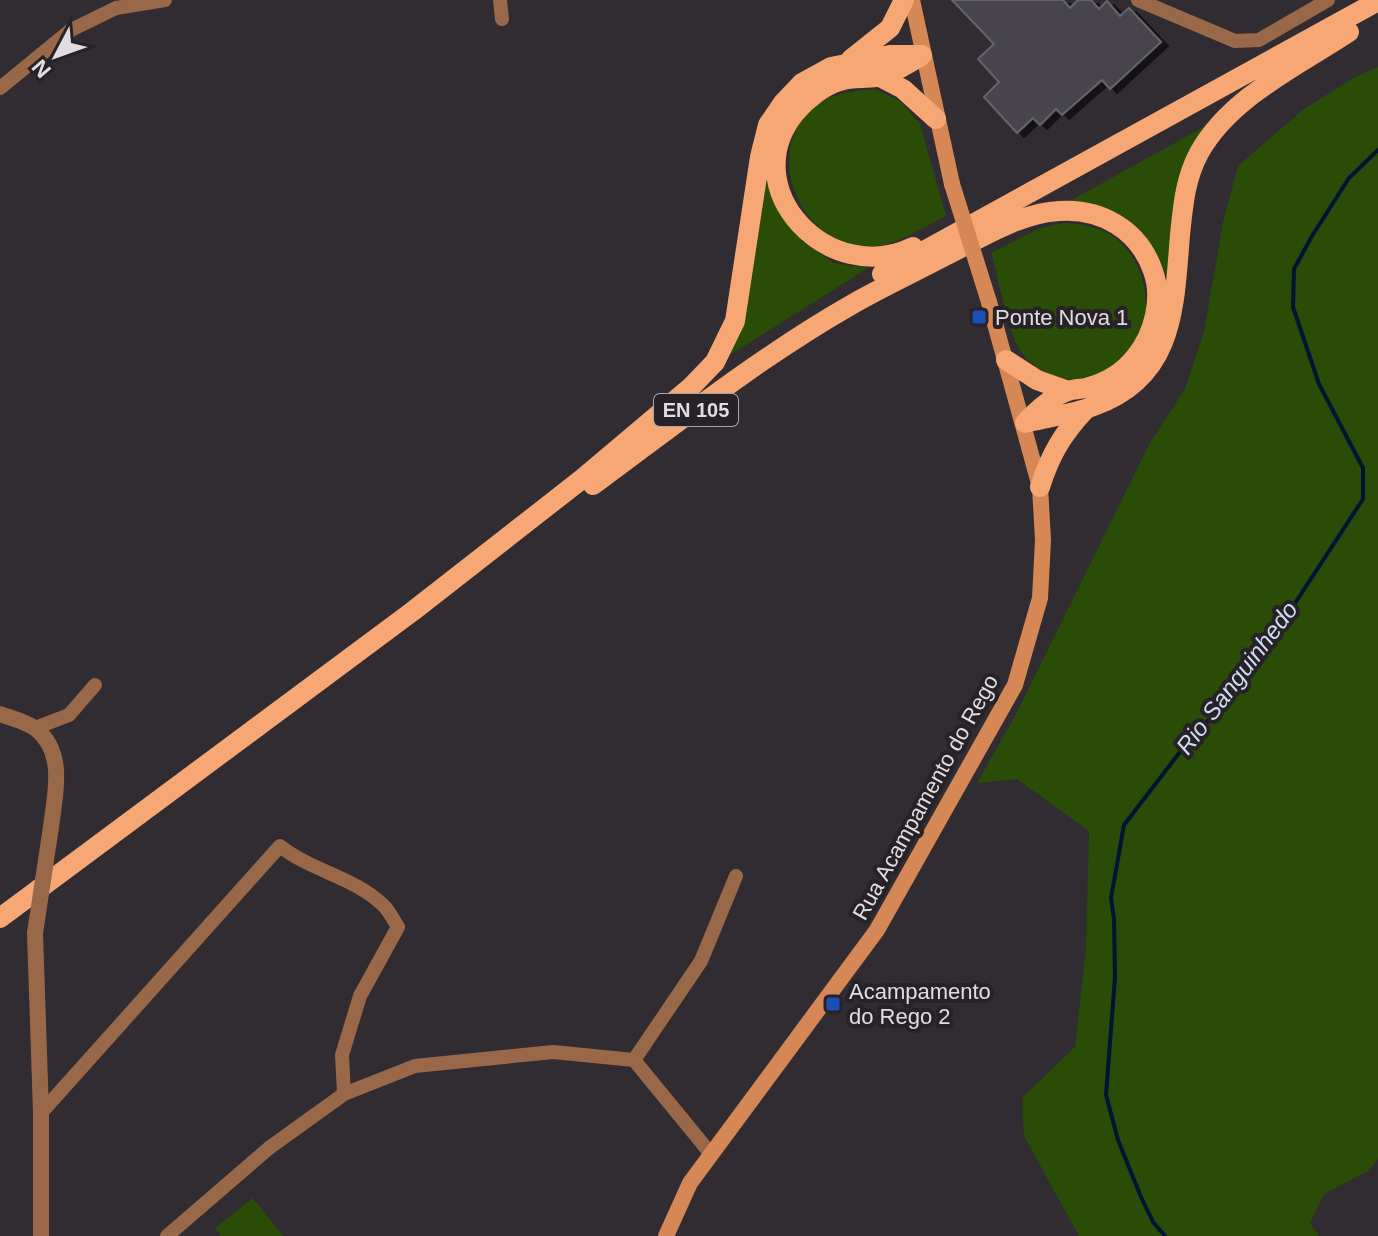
<svg xmlns="http://www.w3.org/2000/svg" width="1378" height="1236" font-family="Helvetica,sans-serif">
  <style>
    .green { fill: #294c07 }
    .lines { fill: none; stroke-linecap: round; stroke-linejoin: round }
    .stream { stroke: #001532; stroke-width: 4 }
    .building { fill: #46444c; stroke: #65636c; stroke-width: 2; filter: url(#shadow) }
    .minor { stroke: #996849; stroke-width: 14 }
    .tertiary { stroke: #996849; stroke-width: 16 }
    .secondary { stroke: #d58855; stroke-width: 16 }
    .primary { stroke: #f7a773; stroke-width: 20 }
    .tertiary-bridge { stroke: #996849; stroke-width: 16 }
    .secondary-bridge { stroke: #d58855; stroke-width: 16 }
    .transit-dot { fill: #1a4fb4; stroke: #272228; stroke-width: 3 }
    .labels { text-anchor: middle; stroke-width: 8; stroke-linejoin: round; paint-order: stroke }
    .shield { fill: #272228; stroke: #a8a5aa; stroke-width: 2 }
    .shield-label { font-size: 20px; font-weight: bold; fill: #e0dde1 }
    .poi-label { font-size: 22px; fill: #e0dde1; stroke: #272228; text-anchor: start }
    .street-label { font-size: 22px; fill: #e0dde1; stroke: #272228 }
    .water-label { font-size: 24px; font-style: italic; fill: #cedcee; stroke: #272228 }
  </style>
  <defs>
    <filter id="shadow"><feDropShadow dx="7" dy="4" stdDeviation="0" flood-color="#0009"/></filter>
  </defs>
  <rect width="100%" height="100%" fill="#312c32"/>
  <path class="green" d="M1378,67V1159L1368,1171L1324,1194L1310,1223L1319,1236H1079L1024,1136L1022,1098L1075,1047L1086,948L1089,831L1017,779L977,783L1014,718L1150,443L1185,389L1204,332L1223,222L1238,166L1304,109L1355,77Z
    M875,89L900,101L920,124L946,216C923,227 898,245 872,247C798,251 757,142 821,102C836,92 857,91 875,89Z
    M1209,124L1170,283C1144,226 1131,211 1068,202Z
    M768,169L779,211L803,242L834,263L868,268L730,355Z
    M1064,223C1080,224 1096,226 1111,235C1153,263 1161,338 1116,368C1105,375 1088,378 1075,379C1053,381 1030,367 1019,348C1008,329 998,277 991,253L1040,228Z
    M253,1198L283,1236H221L215,1228Z"/>
  <g class="lines">
    <path class="stream" d="M1165,1236L1153,1222L1141,1197L1118,1140L1106,1095L1115,977L1114,919L1111,898L1124,825L1183,748L1200,732L1243,670L1273,637L1363,499V468L1319,384L1293,307L1294,269L1312,236L1349,178L1378,150"/>
  </g>
  <path class="building" d="M952,0H1063L1070,8L1078,0H1091L1099,9L1107,1L1120,16L1129,8L1161,42L1110,89L1102,80L1062,115L1056,109L1040,125L1033,118L1017,133L984,97L999,82L978,59L994,44Z"/>
  <g class="lines">
    <path class="minor" d="M500,0L502,19
      M1138,0L1235,41L1259,40L1328,0
      M0,88L71,30L116,8L165,0
      M35,728L69,715L95,685
      M634,1060L701,961L736,876
      M41,1113L280,846C311,871 355,877 384,906C390,912 394,921 398,927L360,996L342,1055L344,1094
      M167,1236L269,1148L344,1094L415,1066L553,1052L634,1060L711,1154"/>
    <path class="tertiary" d="M0,714C11,718 27,722 36,729C66,753 55,794 51,827
      M35,933L41,1113V1236"/>
    <path class="secondary" d="M912,0L952,184
      M666,1236L690,1183L877,930L1015,685L1040,598L1043,540L1040,487L989,302"/>
    <path class="primary" d="M851,59L890,28L904,0
      M878,76L903,89L936,119
      M913,247C829,288 734,189 795,113C806,100 823,86 840,81C851,77 865,79 876,77C893,74 907,64 921,56
      M882,274L1378,1
      M1006,360L1037,380L1068,391
      M1029,422C1050,417 1073,414 1094,406C1175,377 1174,307 1180,235C1183,206 1185,179 1199,153C1230,97 1298,66 1349,32
      M593,485C677,423 760,357 851,305C882,287 915,272 947,255C981,238 1020,213 1059,211C1101,208 1139,230 1153,271C1163,298 1154,334 1136,356C1124,372 1105,383 1086,388C1080,389 1074,389 1068,391C1051,397 1037,410 1025,423
      M1040,487C1050,455 1063,433 1086,409
      M0,918L413,611L582,479L691,387L715,362L735,321L760,157L768,125L783,103L802,83L831,67L890,55H922"/>
    <path class="tertiary-bridge" d="M35,933L51,827"/>
    <path class="secondary-bridge" d="M952,184L989,302"/>
  </g>
  <g class="transit-dot">
    <rect x="971" y="309" width="16" height="16" rx="4"/>
    <rect x="825" y="996" width="16" height="16" rx="4"/>
  </g>
  <g class="labels">
    <rect class="shield" x="654" y="394" width="84" height="32" rx="6"/>
    <g class="shield-label">
      <text x="696" y="417">EN 105</text>
    </g>
    <g class="poi-label">
      <text x="995" y="325">Ponte Nova 1</text>
      <text x="849" y="999">Acampamento<tspan x="849" dy="25">do Rego 2</tspan></text>
    </g>
    <g class="street-label">
      <text transform="translate(925 797) rotate(-61)" y="8">Rua Acampamento do Rego</text>
    </g>
    <g class="water-label">
      <text transform="translate(1237 678) rotate(-53)" y="8">Rio Sanguinhedo</text>
    </g>
  </g>
  <g transform="translate(56 56) rotate(229)" stroke="#272228" stroke-width="6" paint-order="stroke">
  <path d="M0-6L14 30L0 20L-14 30Z" fill="#e0dde1"/>
  <text y="-12" font-size="22" font-weight="bold" text-anchor="middle" fill="#e0dde1">N</text>
  </g>
</svg>
